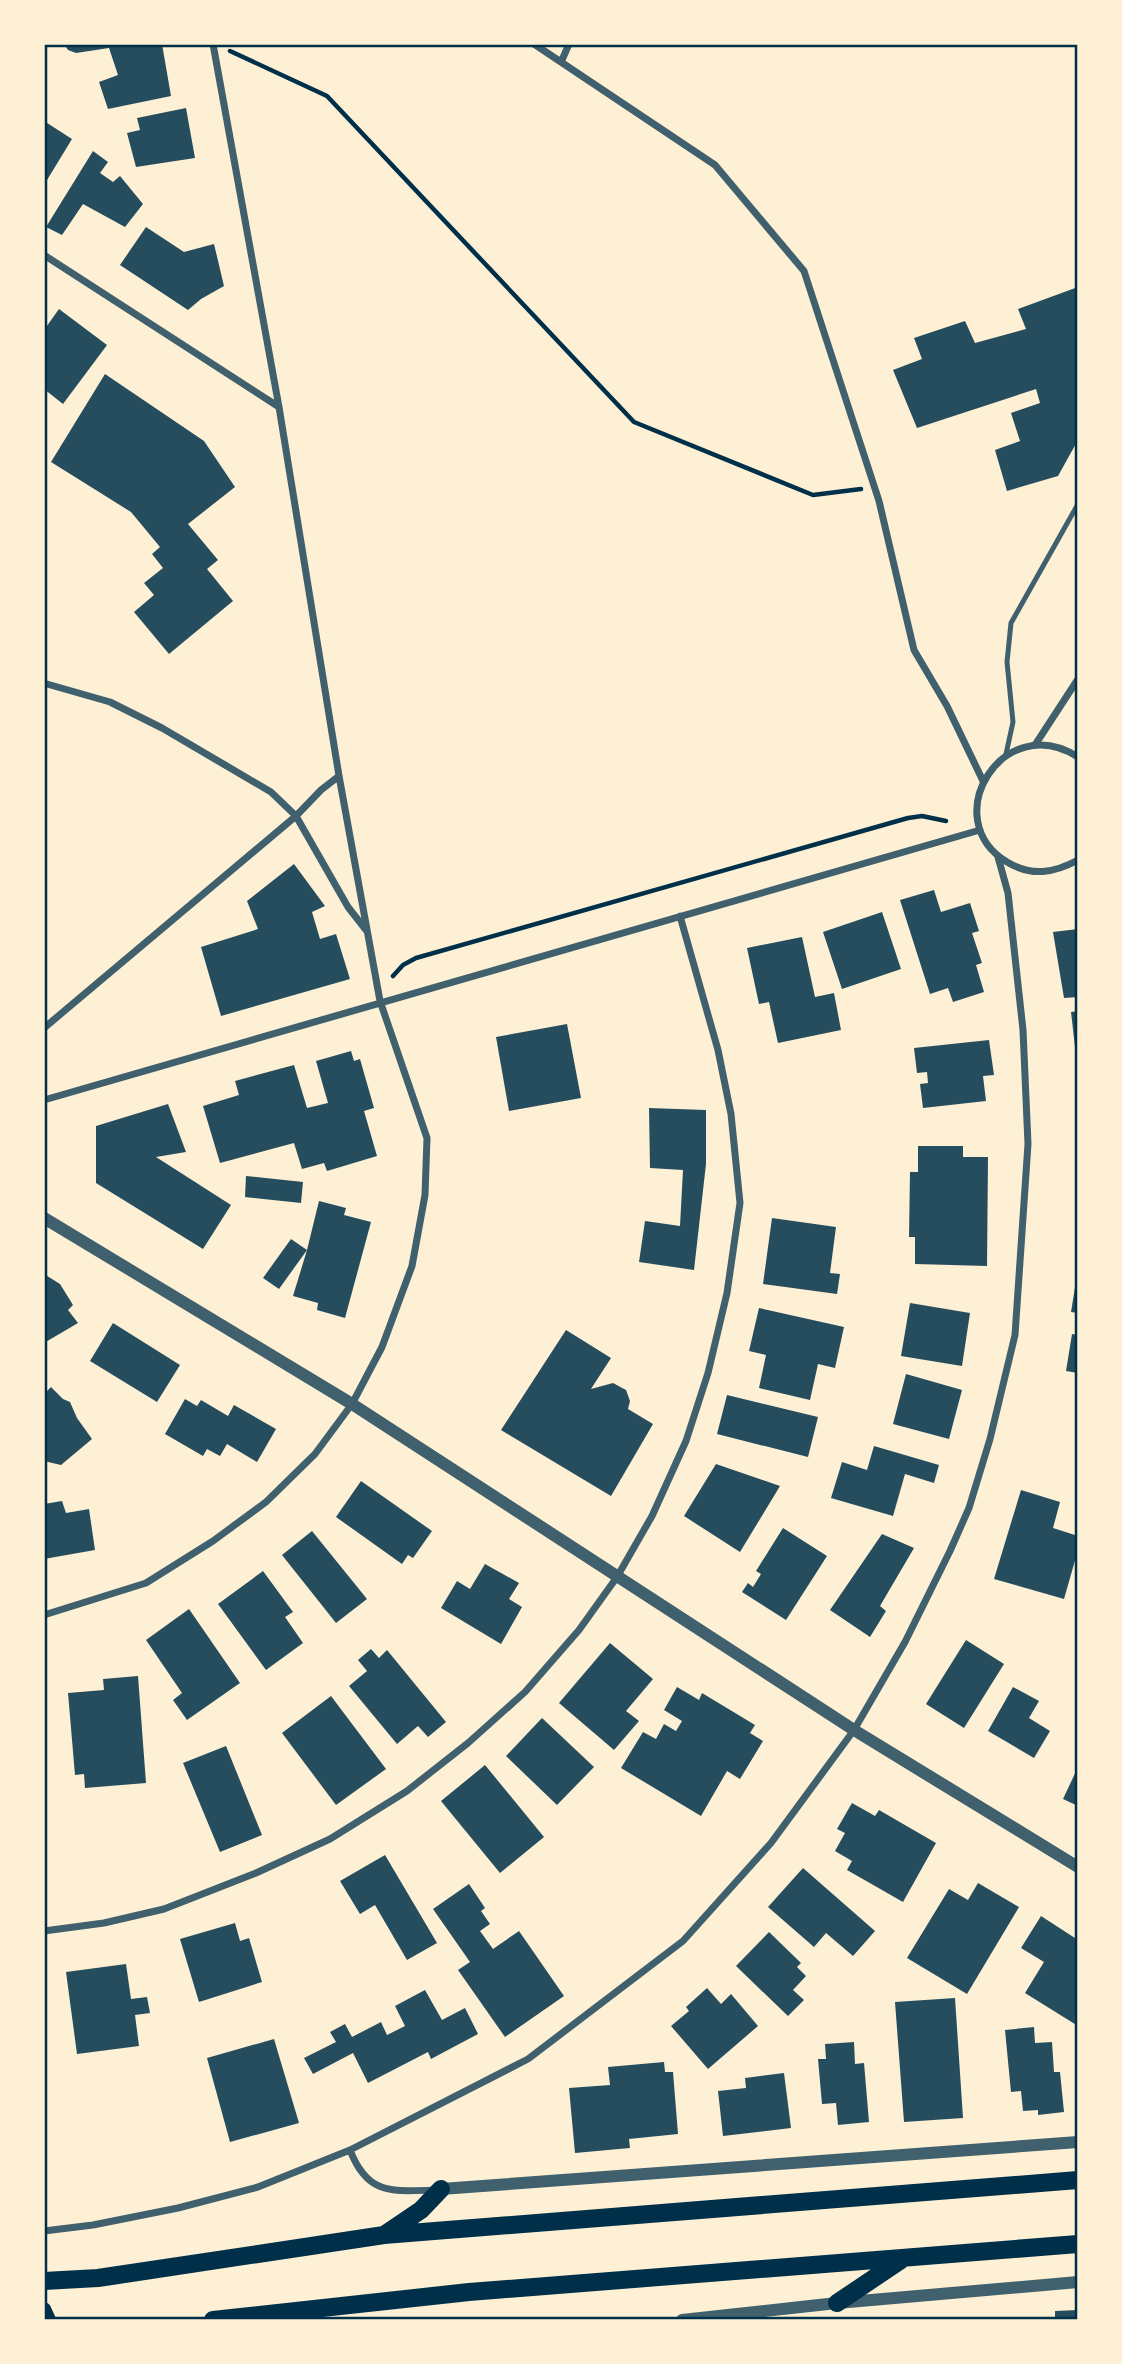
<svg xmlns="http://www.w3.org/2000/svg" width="1122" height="2364" font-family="Roboto,sans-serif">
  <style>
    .building { fill: #264d5e }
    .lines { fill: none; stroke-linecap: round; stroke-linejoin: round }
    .path { stroke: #003049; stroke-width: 4.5 }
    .service { stroke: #3f606c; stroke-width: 5 }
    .minor { stroke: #3f606c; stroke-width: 7 }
    .tertiary { stroke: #3f606c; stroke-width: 12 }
    .secondary { stroke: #003049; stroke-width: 14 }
    .primary { stroke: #003049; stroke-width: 18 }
    .neatline { fill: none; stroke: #003049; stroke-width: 2.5 }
  </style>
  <rect width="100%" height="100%" fill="#fdf0d5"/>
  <path class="building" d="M64,44H162L171,96L108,109L99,82L118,75L109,48L76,53L68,50Z
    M186,108L195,158L136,167L127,133L140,130L137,118Z
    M44,121L72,139L44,185Z
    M93,151L108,162L100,173L113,182L120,176L143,204L125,227L83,204L62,235L46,227Z
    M146,227L184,252L214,244L224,286L201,299L188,310L120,265Z
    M1078,287V440L1058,476L1007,491L995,450L1020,441L1011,413L1040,403L1036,389L917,428L893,370L922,359L914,338L965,321L975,343L1026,329L1018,309Z
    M59,309L107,345L63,404L44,389V330Z
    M105,374L204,441L235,487L188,524L218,560L207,569L233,601L169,654L134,612L154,595L144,583L163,568L152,554L160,547L131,512L51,462Z
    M294,864L325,906L312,912L320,939L336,934L350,979L221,1016L201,947L258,929L247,901Z
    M934,890L941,912L970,903L979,931L972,933L982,963L976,965L984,992L953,1002L948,988L930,994L900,900Z
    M882,912L901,969L842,989L823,932Z
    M1078,929V997L1064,998L1053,932Z
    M802,937L815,997L834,993L841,1030L778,1043L769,1002L759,1004L747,948Z
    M1078,1011V1056H1076L1071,1012Z
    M567,1024L581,1098L509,1111L496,1037Z
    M989,1040L994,1075L983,1076L986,1101L923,1108L920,1084L928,1083L927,1072L917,1073L914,1048Z
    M351,1051L354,1061L360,1059L374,1108L364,1111L377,1156L327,1171L324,1163L302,1169L294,1143L220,1163L203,1106L239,1095L235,1081L294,1065L307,1108L328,1103L316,1061Z
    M168,1104L186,1152L156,1157L231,1205L203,1249L96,1183V1126Z
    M649,1108L706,1110V1164L694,1270L639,1262L645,1221L680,1226L683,1170L650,1168Z
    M918,1146H963V1157H988L987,1266L915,1264V1237H909L910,1172H918Z
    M246,1176L303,1182L301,1203L245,1197Z
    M319,1201L346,1208L344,1215L371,1222L345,1318L317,1310L318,1303L293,1296L307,1250L279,1289L263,1278L291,1239L307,1250Z
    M772,1218L836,1227L830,1273L840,1274L837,1294L763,1284Z
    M44,1274L60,1284L73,1305L68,1310L78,1323L44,1343Z
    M1077,1275H1078V1313L1071,1312Z
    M910,1303L970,1313L962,1366L901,1356Z
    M759,1308L844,1327L835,1368L818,1364L810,1400L759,1388L766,1355L749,1351Z
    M113,1323L180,1365L157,1402L90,1361Z
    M566,1330L611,1358L591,1389L613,1383L626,1390L630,1401L628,1409L653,1424L611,1496L501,1430Z
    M1072,1334L1078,1335V1373L1066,1371Z
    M906,1374L962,1390L949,1439L893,1424Z
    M51,1387L63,1399L70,1402L77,1418L92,1439L61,1465L44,1461V1394Z
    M727,1395L818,1417L808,1457L717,1434Z
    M185,1399L197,1406L201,1400L228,1416L234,1405L276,1429L257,1462L227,1444L220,1456L207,1449L203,1456L165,1434Z
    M874,1446L939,1465L934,1483L905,1474L893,1516L831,1498L842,1462L867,1470Z
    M716,1464L780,1486L740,1552L684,1516Z
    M361,1481L432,1531L413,1558L408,1555L402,1564L336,1517Z
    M1021,1490L1060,1502L1053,1528L1078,1536V1550L1064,1599L994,1579Z
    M62,1501L66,1513L89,1509L95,1550L44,1559V1504Z
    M783,1528L827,1556L786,1620L742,1592L748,1583L753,1587L761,1574L756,1571Z
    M312,1531L367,1599L336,1623L282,1555Z
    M882,1534L914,1548L880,1606L886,1611L870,1637L830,1610Z
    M485,1564L519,1583L509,1599L522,1607L501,1644L441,1608L457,1581L470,1589Z
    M263,1571L293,1612L285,1617L303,1643L266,1670L218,1604Z
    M189,1609L240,1683L187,1720L173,1700L182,1693L146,1640Z
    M966,1640L1004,1664L964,1728L926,1704Z
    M610,1643L653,1679L626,1711L639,1721L614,1750L559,1703Z
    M371,1649L379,1658L387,1650L446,1722L428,1737L418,1726L397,1744L349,1686L367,1671L358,1660Z
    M138,1676L146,1783L85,1788L84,1774L75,1775L68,1693L104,1690L103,1679Z
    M677,1687L699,1700L702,1693L755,1725L750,1733L763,1741L740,1779L727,1771L701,1816L621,1768L643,1732L656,1739L664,1724L676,1731L682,1721L664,1710Z
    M1013,1687L1039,1701L1029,1718L1050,1731L1034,1758L988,1731Z
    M331,1696L386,1769L336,1805L282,1733Z
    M542,1718L594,1767L557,1805L506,1756Z
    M226,1746L262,1835L220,1852L183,1763Z
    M485,1765L544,1837L500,1873L441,1801Z
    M1078,1767V1806L1063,1799Z
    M852,1803L875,1816L879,1810L936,1843L903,1902L847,1870L852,1861L835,1851L845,1833L837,1829Z
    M385,1855L437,1943L407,1960L375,1905L360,1914L340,1881Z
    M803,1868L875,1931L853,1956L826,1933L814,1947L768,1907Z
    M978,1883L1019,1907L967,1994L907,1958L949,1889L968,1900Z
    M469,1884L485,1908L481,1911L490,1924L480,1931L493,1949L519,1931L564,1996L505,2037L458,1970L470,1962L433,1909Z
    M1041,1916L1078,1940V2026L1025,1993L1044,1962L1021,1948Z
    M235,1923L240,1941L249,1938L262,1982L199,2002L180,1939Z
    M769,1932L801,1963L797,1967L806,1976L793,1990L804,2000L788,2016L736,1966Z
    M126,1964L131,1999L147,1997L150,2013L135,2015L139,2046L77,2054L66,1972Z
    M707,1988L721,2004L731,1994L758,2026L708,2069L671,2026L689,2011L686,2007Z
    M425,1990L442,2020L465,2008L478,2034L431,2059L428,2052L368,2083L353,2053L313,2074L304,2058L336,2042L330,2032L345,2024L352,2037L381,2022L387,2035L405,2026L395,2006Z
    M955,1998L963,2118L904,2122L895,2002Z
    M1034,2027L1035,2043L1052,2042L1054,2072H1060L1064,2112L1038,2115V2110L1023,2111L1021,2091L1011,2092L1005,2030Z
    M274,2039L299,2123L230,2142L207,2058Z
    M854,2042L855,2064L864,2063L869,2122L838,2125L836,2103L822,2104L818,2059H826L825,2044Z
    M664,2062L665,2072H673L678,2134L629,2139L630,2148L575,2153L569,2088L610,2085L608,2067Z
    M784,2073L791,2128L723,2136L718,2091L746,2088L745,2078Z
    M1078,2310V2320H1055V2311Z"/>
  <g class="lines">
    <path class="path" d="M230,51L327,96L634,422L813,495L861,489
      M393,976L403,965L416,958L908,818L922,816L946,821"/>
    <path class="service" d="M1006,754L1013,722L1007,662L1011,623L1078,504"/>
    <path class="minor" d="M534,44L715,165L804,271L879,501L914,650L947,706L983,781
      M562,60L569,44
      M44,255L279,407
      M47,684L110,702L162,728L271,792L296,816L348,907L366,930
      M1035,745L1078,679
      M1078,757C1003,709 936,819 1007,862C1032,877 1054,873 1078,860
      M44,1028L296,816L321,790L339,776
      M44,1100L980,830
      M44,1615L146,1583L213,1541L266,1502L315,1454L352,1404L382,1347L412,1266L425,1195L427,1138L380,1001L339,776L279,407L213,44
      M44,1931L104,1923L164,1909L256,1873L330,1839L407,1791L468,1743L525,1692L579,1630L617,1577L652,1516L686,1441L708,1373L727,1293L740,1203L731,1114L718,1050L680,916
      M350,2150C368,2197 394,2191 437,2190
      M44,2231L93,2225L178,2208L258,2187L350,2150L528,2059L683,1941L771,1843L854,1730L905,1642L950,1551L969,1508L990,1439L1015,1335L1028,1144L1023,1030L1008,893L998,857"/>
    <path class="tertiary" d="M44,1218L352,1404L854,1730L1078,1867
      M441,2189L1078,2142
      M682,2320L837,2303L1078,2282"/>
    <path class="secondary" d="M44,2309L49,2320"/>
    <path class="primary" d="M384,2235L421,2210L441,2189
      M44,2281L98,2278L384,2235L1078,2180
      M837,2303L901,2260
      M213,2320L469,2292L1078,2244"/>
  </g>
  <rect width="1122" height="2364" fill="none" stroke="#fdf0d5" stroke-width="91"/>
  <rect x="46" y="46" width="1030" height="2272" class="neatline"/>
</svg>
